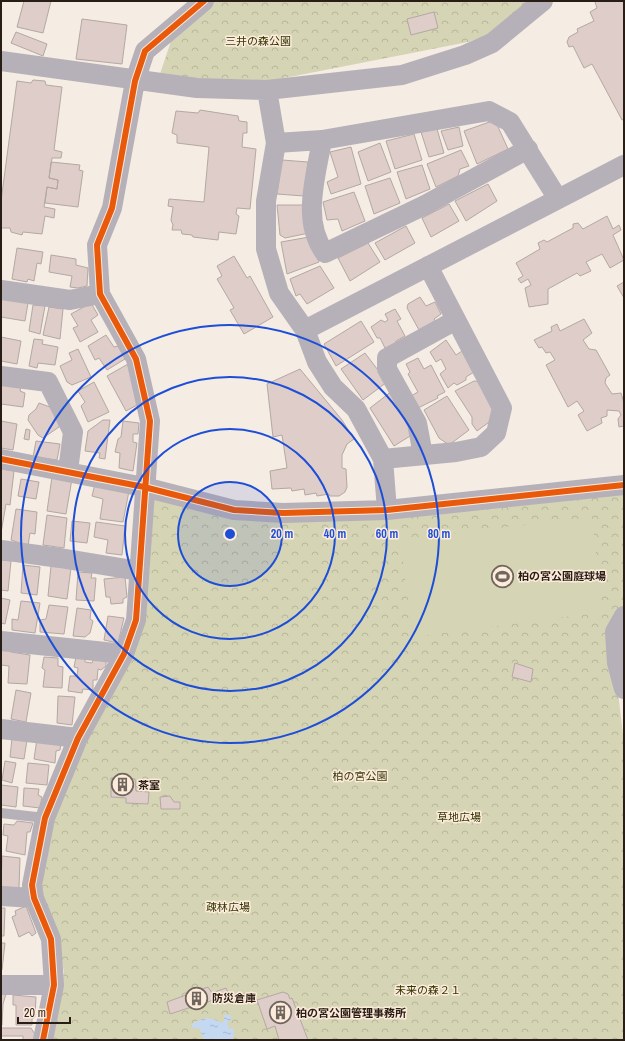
<svg xmlns="http://www.w3.org/2000/svg" width="625" height="1041" font-family="'Archivo Narrow','Noto Sans JP',sans-serif">
  <style>
    .forest { fill: url(#forest-crowns) }
    .pitch { fill: #d5d4b4 }
    .water { fill: url(#water-ripples) }
    .building { fill: #decdc8; stroke: #b4a8a4 }
    .lines { fill: none; stroke-linecap: round; stroke-linejoin: round }
    .service { stroke: #b6b1b8; stroke-width: 10 }
    .minor { stroke: #b6b1b8; stroke-width: 20 }
    .cycleway-casing { stroke: #fdebdb; stroke-width: 8 }
    .cycleway { stroke: #e8590c; stroke-width: 6 }
    .ring { fill: none; stroke: #1d4ed8; stroke-width: 2 }
    .labels { text-anchor: middle; stroke-width: 3; stroke-linejoin: round; paint-order: stroke }
    .park-label { font-size: 11px; fill: #343806; stroke: #fdebdb }
    .poi-label { font-size: 11px; font-weight: bold; fill: #291e15; stroke: #fdebdb; text-anchor: start }
    .centre { fill: #1d4ed8; stroke: #fdebdb; stroke-width: 2 }
    .ring-label { font-size: 12px; text-anchor: middle; font-weight: bold; fill: #1d4ed8; stroke: #fdebdb; stroke-width: 3; stroke-linejoin: round; paint-order: stroke }
  </style>
  <defs>
    <pattern id="forest-crowns" width="20" height="18" patternUnits="userSpaceOnUse"><rect width="20" height="18" fill="#d5d4b4"/><path d="M2 6a3 3 0 1 1 6 0M12 15a3 3 0 1 1 6 0" fill="none" stroke="#b7b69a"/></pattern>
    <pattern id="water-ripples" width="26" height="14" patternUnits="userSpaceOnUse"><rect width="26" height="14" fill="#c5d8f2"/><path d="M2 4q2-2 4 0t4 0M15 11q2-2 4 0t4 0" fill="none" stroke="#a9b9cf"/></pattern>
  </defs>
  <rect width="100%" height="100%" fill="#f5ece3"/>
  <path class="forest" d="M202,1H531L493,33L468,42L264,82L158,80L178,20Z
    M624,485V613L610,625L624,743V1040H51L64,972L56,931L39,885L52,819L124,654L144,487L234,510Z"/>
  <path class="pitch" d="M592,517L602,612L413,637L400,540Z"/>
  <path class="water" d="M224,1015H230L232,1020L227,1022L229,1029L234,1028L233,1038L235,1040H204L199,1028H193L191,1025C202,1017 209,1016 221,1023L224,1021Z"/>
  <path class="building" d="M24,1H51L43,33L17,27Z
    M597,1H624V119L622,120L592,64L584,68L573,46L569,47L567,42L569,37L578,32L577,29L594,21L590,12L597,8L595,2Z
    M434,12L438,28L411,35L407,19Z
    M82,19L127,25L122,64L76,59Z
    M16,32L47,44L43,56L11,43Z
    M33,80L45,81L46,85L62,87L54,150L62,152L61,158H52L49,178L58,180L57,189L47,187L44,207L55,209L54,218L45,216L42,234L23,232L22,235L11,232L10,228H1V201L17,81L31,83Z
    M200,110L238,116L239,121L247,122V133H243L242,147L256,149L250,209L237,208L236,214L239,216L236,234L219,232L218,240L193,237L192,235L182,234L181,230H172L173,225L171,220L173,207L168,206L169,199L204,202L209,147L177,143V135L172,133L176,111L198,113Z
    M495,120L508,149L477,164L464,131Z
    M459,127L463,146L448,150L441,131Z
    M437,129L444,153L429,157L421,132Z
    M414,134L422,160L395,169L386,141Z
    M380,143L391,172L368,181L358,152Z
    M351,147L361,184L331,194L327,182L338,177L330,152Z
    M461,150L469,166L460,169L458,176L436,187L427,164Z
    M282,160L308,162L304,196L277,194Z
    M51,162L80,165L79,170L83,171L78,207L45,203L47,187L57,189L58,180L49,178Z
    M422,165L430,189L406,199L397,172Z
    M390,178L400,203L374,214L365,186Z
    M488,184L497,201L466,221L455,201Z
    M354,192L365,221L342,231L338,219L327,220L323,202Z
    M449,204L459,221L431,237L422,218Z
    M277,205H305L309,233L285,238L280,235Z
    M607,216L613,229L619,225L621,230L613,235L624,260L610,268L602,254L586,262L591,271L580,276L577,273L548,289V304L529,307L525,288L531,285L528,279L521,283L518,279L523,276L516,263L540,249L538,243L544,240L547,242L573,228V224L578,223L583,229Z
    M406,226L415,243L385,260L375,243Z
    M309,237L319,262L287,274L281,242Z
    M368,243L380,262L350,281L338,258Z
    M17,248L43,252L41,264L37,263L34,281L28,279L27,282L12,279Z
    M51,255L76,259V265L88,268L87,286L78,288L70,287L72,276L49,272Z
    M234,256L247,278L250,276L273,317L244,334L230,310L234,308L217,279L222,276L217,266Z
    M320,266L334,288L307,304L300,294L296,296L290,279Z
    M624,282V298L617,286Z
    M420,297L426,306L435,302L441,314L434,319L435,321L419,330L407,308L408,304Z
    M1,298L28,303L25,321L1,317Z
    M91,303L98,315L91,320L98,332L80,342L73,328L78,326L71,314Z
    M33,305L45,306L40,334L29,331Z
    M49,307L63,309L60,339L43,335Z
    M395,309L401,319L397,321L405,336L396,341L395,344L385,348L380,338H377L371,327L381,320L385,322L388,320L385,314Z
    M584,319L592,333L583,340L589,349L596,350L610,375L606,378L605,383L612,394L621,393L624,403V426L619,427L618,419L621,415L619,411L607,410V416L601,418L602,423L587,431L578,415L584,411L577,401L568,407L546,365L555,360L550,352L546,353L542,347L539,348L534,340L552,331L551,327L557,324L560,331Z
    M361,321L374,342L336,366L324,344Z
    M106,335L114,347L118,346L125,359L107,370L99,358L95,360L88,346Z
    M1,337L21,341L17,364L1,361Z
    M34,339L43,340L42,344L58,347L55,365L38,363L37,368L29,366Z
    M446,340L456,355L462,351L474,372L466,377V380L457,385L454,383L448,388L440,374L446,369L441,359L436,362L430,352Z
    M78,349L91,377L72,385L67,382L60,366L72,360L69,353Z
    M365,353L387,382L363,400L341,369Z
    M418,358L424,369L431,365L445,392L437,396L438,398L418,408L411,396L418,392L408,374L410,372L406,364Z
    M128,364L139,404L126,411L107,376Z
    M300,369L342,420L354,439L347,444L342,455V468L346,469L347,487L345,492L339,496H330L329,494L317,496L316,493L305,495L304,489L292,491L291,488L272,489L270,471L287,468L282,435L273,437L267,384Z
    M474,381L483,382L497,410L492,420L477,431L472,424V417L455,391Z
    M94,382L109,412L88,422L81,406L85,402L78,391Z
    M1,384L21,387L20,391L25,393L23,407L1,404Z
    M392,391L415,433L394,446L370,408Z
    M447,396L469,430L449,445L439,438L424,410Z
    M39,403L50,407L60,422L59,427L43,438L38,435L28,420L29,415L36,409Z
    M103,420H110L105,459L99,458L100,453L85,451L88,431Z
    M1,421L17,424L13,450L1,448Z
    M123,421L139,423L138,434H133V442L137,443L133,471L119,468L120,453L115,452L118,439L121,437Z
    M26,429L30,430L29,440L24,439Z
    M36,441L60,444L57,460L33,457Z
    M1,469L14,471L10,505L6,504L1,533Z
    M52,477L72,479L66,514L47,511Z
    M21,479L39,482L36,499L18,496Z
    M95,484L129,491L123,522L100,519L103,499L92,496Z
    M16,509L37,512L35,534L30,533L28,546L11,540Z
    M47,515L67,518L64,548L43,545Z
    M72,521L90,523L87,543L70,541Z
    M96,522L125,526L122,555L106,553L108,540L94,537Z
    M1,560L11,561L8,591L1,590Z
    M23,565L40,567L37,595L21,593Z
    M51,566L71,568L67,599L48,596Z
    M78,572L92,573L91,578H96L94,601L76,600Z
    M125,577L127,597L123,599V603L111,604L110,597H106L104,579Z
    M1,598L10,600L5,624L1,623Z
    M21,601L40,603L35,633L12,630V619L18,620Z
    M49,605L68,607L64,634L40,632V620L46,619Z
    M77,608L91,610L90,619L93,621L90,633L85,637L73,636Z
    M108,616L124,618L118,643L104,640Z
    M1,647L11,648V652L30,655L27,684L8,683L9,666L1,665Z
    M44,657L58,658V666L63,667L62,688L43,687L45,670L42,668Z
    M76,657L85,658V662L92,663L94,658L106,662V666L101,670L98,669L97,680H93V690L83,689L82,693L68,691L70,676H77L78,668L74,667Z
    M515,663L533,669L531,682L512,677Z
    M16,690L31,693L26,722L11,719Z
    M58,696L75,697L72,725L57,723Z
    M12,738L27,740L24,759L10,757Z
    M37,739L61,742L60,750L56,751L55,763L34,759Z
    M5,761L16,763L12,783L2,780Z
    M28,763L49,765L47,785L26,783Z
    M111,778L135,779L136,791L149,792L148,804L126,803V798L111,797Z
    M1,785L18,787L16,807L1,805Z
    M24,788L39,789L38,795L42,797L40,808L23,806Z
    M170,796L174,802H180V809H161L160,797Z
    M17,821L33,823L30,832H27L25,855L6,851L8,836L3,835L4,824L14,825Z
    M2,856L20,858L19,888L1,887Z
    M26,906L36,933L32,936L29,932L19,937L12,917L16,915L15,911Z
    M1,908H5L4,936H1Z
    M1,943H5L2,970H1Z
    M208,987L212,993L226,988L229,995L170,1014L167,1002Z
    M283,992L288,994L290,999L292,998L308,1040H279L275,1026L267,1029L257,1000Z
    M1,994H6L3,1004L2,1025L1,1024Z
    M13,995L36,997L35,1017L32,1019V1025H16V1005H13Z
    M1,1028H31L36,1036L35,1040H23V1036H1Z"/>
  <g class="lines">
    <path class="service" d="M1,813L45,818"/>
    <path class="minor" d="M1,61L197,88L267,90L402,75L465,55L492,43L543,1
      M267,90L276,143L266,201V249L279,293L305,330L317,362L333,387L356,409L383,459L387,510
      M322,140C316,176 301,221 325,253L425,205L528,149
      M276,143L322,140L489,111L510,122L558,199
      M1,290L70,300L100,294
      M305,330L624,165
      M1,376L48,382L73,432L68,471
      M423,455L417,423L387,369V358L456,320
      M1,459L144,487L234,510L283,513L387,510L624,485
      M383,459L456,452L481,447L496,433L502,408L428,266
      M1,550L60,558L139,571
      M624,616L615,632L617,663L624,689
      M1,641L124,654
      M1,729L78,738
      M1,896L34,898
      M1,985H54
      M43,1040L54,985L51,939L34,898L32,885L45,818L78,738L124,654L136,620L150,421L136,359L100,294L97,245L112,208L135,81L145,51L204,1"/>
    <defs>
      <path id="cycleway" d="M1,459L144,487L234,510L283,513L387,510L624,485
        M43,1040L54,985L51,939L34,898L32,885L45,818L78,738L124,654L136,620L150,421L136,359L100,294L97,245L112,208L135,81L145,51L204,1"/>
    </defs>
    <use href="#cycleway" class="cycleway-casing"/>
    <use href="#cycleway" class="cycleway"/>
  </g>
  <circle cx="230" cy="534" r="52" fill="#1d4ed8" fill-opacity=".12"/>
  <g class="ring">
    <circle cx="230" cy="534" r="52"/>
    <circle cx="230" cy="534" r="105"/>
    <circle cx="230" cy="534" r="157"/>
    <circle cx="230" cy="534" r="209"/>
  </g>
  <defs>
    <symbol id="stadium-ring" viewBox="-11 -11 22 22"><circle r="9.5" fill="#fdebdb" stroke="#70665d" stroke-width="1.5"/><path d="M0-5a6.5 5 0 1 0 0 10a6.5 5 0 1 0 0-10ZM-3.5-1.8h7v3.6h-7Z" fill="#70665d"/></symbol>
    <symbol id="building-ring" viewBox="-11 -11 22 22"><circle r="9.5" fill="#fdebdb" stroke="#70665d" stroke-width="1.5"/><path d="M-4-6H4V6H1V3H-1V6H-4ZM-2.5-4.3h1.7v1.8h-1.7ZM.8-4.3h1.7v1.8H.8ZM-2.5-1h1.7V.8h-1.7ZM.8-1h1.7V.8H.8Z" fill="#70665d"/></symbol>
  </defs>
  <g fill-rule="evenodd">
    <use href="#stadium-ring" x="490" y="564" width="25" height="25"/>
    <use href="#building-ring" x="110" y="772" width="25" height="25"/>
    <use href="#building-ring" x="184" y="986" width="25" height="25"/>
    <use href="#building-ring" x="268" y="1000" width="25" height="25"/>
  </g>
  <g class="labels">
    <g class="park-label">
      <text x="258" y="45">三井の森公園</text>
      <text x="360" y="780">柏の宮公園</text>
      <text x="459" y="821">草地広場</text>
      <text x="228" y="911">疎林広場</text>
      <text x="428" y="994">未来の森２１</text>
    </g>
    <g class="poi-label">
      <text x="518" y="580">柏の宮公園庭球場</text>
      <text x="138" y="789">茶室</text>
      <text x="212" y="1002">防災倉庫</text>
      <text x="296" y="1017">柏の宮公園管理事務所</text>
    </g>
  </g>
  <circle cx="230" cy="534" r="6" class="centre"/>
  <g class="ring-label">
    <text x="282" y="538">20 m</text>
    <text x="335" y="538">40 m</text>
    <text x="387" y="538">60 m</text>
    <text x="439" y="538">80 m</text>
  </g>
  <rect width="625" height="1041" fill="none" stroke="#291e15" stroke-width="4"/>
  <path d="M18 1017v6h52v-6" fill="none" stroke="#291e15" stroke-width="2"/>
  <text x="24" y="1017" font-size="12" fill="#291e15" stroke="#fdebdb" stroke-width="3" paint-order="stroke">20 m</text>
</svg>
